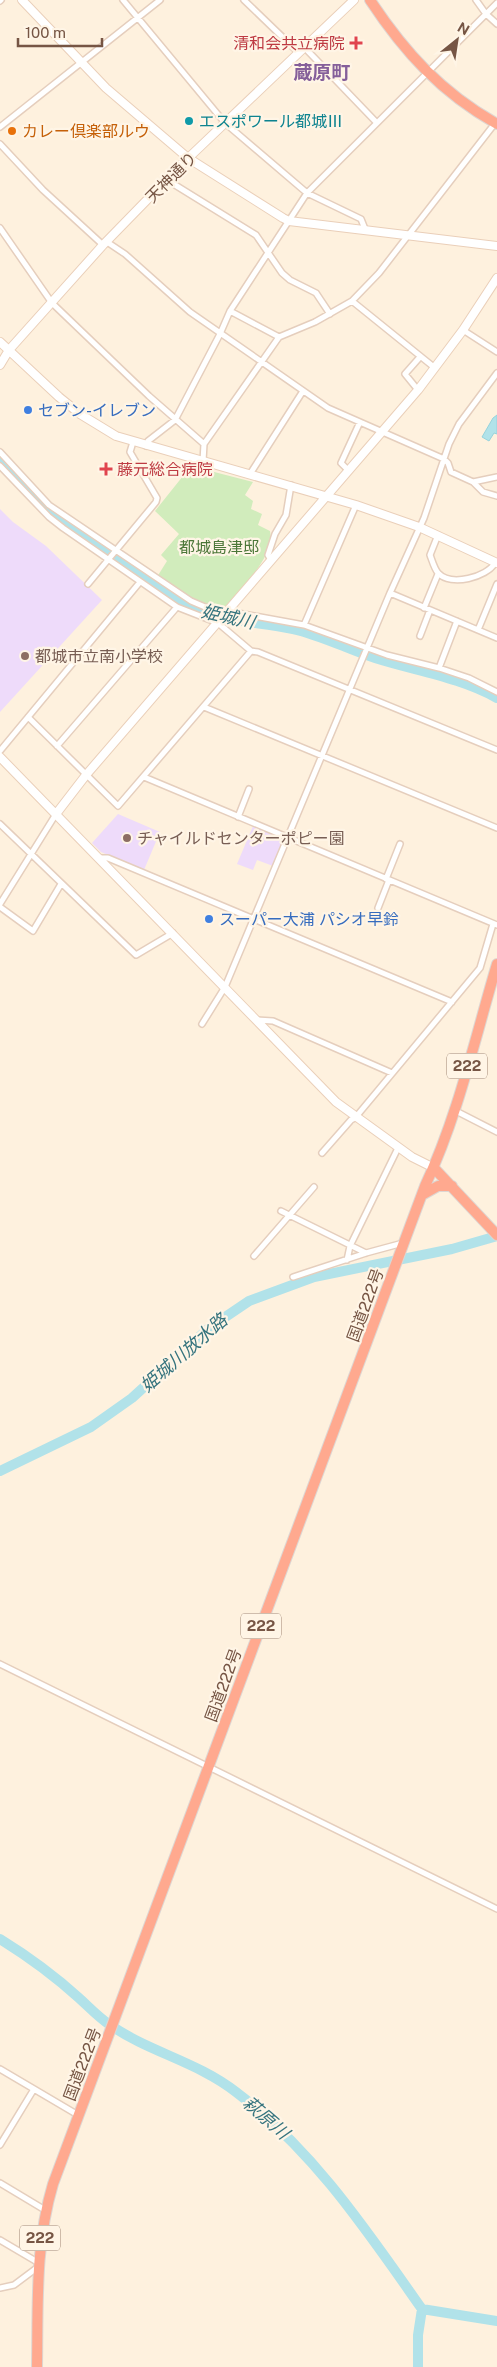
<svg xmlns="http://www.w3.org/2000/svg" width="497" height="2367" font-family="'Public Sans','Noto Sans JP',sans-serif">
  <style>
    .education { fill: #eedbfa }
    .green { fill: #d1ecbc }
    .water { fill: #b1e2e9; stroke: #97d3dc }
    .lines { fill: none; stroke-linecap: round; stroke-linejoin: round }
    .river { stroke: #b1e2e9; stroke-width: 10 }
    .street-casing { stroke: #e5cebd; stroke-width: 8 }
    .secondary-casing { stroke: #eacfb9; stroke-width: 10 }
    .highway-casing { stroke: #ded6d2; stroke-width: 12 }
    .street { stroke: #fff; stroke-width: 5 }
    .secondary { stroke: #fff; stroke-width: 8 }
    .highway { stroke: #ffa98f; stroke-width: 10 }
    .health-dot { fill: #e0444e; stroke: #fff5e6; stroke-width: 2 }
    .culture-dot { fill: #0f9aa8; stroke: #fff5e6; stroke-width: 2 }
    .food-dot { fill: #e8710a; stroke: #fff5e6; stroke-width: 2 }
    .shop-dot { fill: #3f7fe0; stroke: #fff5e6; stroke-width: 2 }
    .education-dot { fill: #8d6e63; stroke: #fff5e6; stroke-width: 2 }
    .labels { text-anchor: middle; stroke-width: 4.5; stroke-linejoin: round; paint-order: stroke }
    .shield { fill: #fff5e6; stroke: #9f8575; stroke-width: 1 }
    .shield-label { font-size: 15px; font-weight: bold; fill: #765544 }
    .health-label { font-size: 16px; fill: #be3a42; stroke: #fff5e6; text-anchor: end }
    .culture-label { font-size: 16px; fill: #0d838f; stroke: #fff5e6; text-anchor: start }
    .food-label { font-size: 16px; fill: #c56008; stroke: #fff5e6; text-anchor: start }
    .street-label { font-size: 16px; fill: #765544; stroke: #fff5e6 }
    .shop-label { font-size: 16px; fill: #366cbe; stroke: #fff5e6; text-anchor: start }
    .park-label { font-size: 16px; fill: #4c7739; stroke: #fff5e6 }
    .education-label { font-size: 16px; fill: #785e54; stroke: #fff5e6; text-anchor: start }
    .water-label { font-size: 18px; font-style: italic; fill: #36747e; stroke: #fff5e6 }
    .quarter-label { font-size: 19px; font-weight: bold; fill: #855f9a; stroke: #fff5e6 }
  </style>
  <rect width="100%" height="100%" fill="#fef1de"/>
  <path class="education" d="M0,509L13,522L46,546L102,600L0,712Z
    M118,814L160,832L144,870L101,852L92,843Z
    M253,826L284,840L273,866L257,860L253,870L237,864Z"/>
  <path class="green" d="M191,466L253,482L245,495L253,501L251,509L262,514L258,525L270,531C275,558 240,589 224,608C196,605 180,591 157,577L167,561L161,555L179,534L155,511Z"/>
  <path class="water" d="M497,415V434L494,433L489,441L482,437L493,418Z"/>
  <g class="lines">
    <path class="river" d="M0,460L48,511L68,527L182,604C217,622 255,621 293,629C321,635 347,649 375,658C416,671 459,677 497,698
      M0,1471L91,1427L132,1398L209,1328L249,1301L314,1277L452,1249L497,1236
      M0,1939C26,1955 56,1977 79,1998C89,2007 98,2017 110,2025C149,2052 198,2062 236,2092C314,2151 367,2231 422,2309L497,2321
      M418,2367V2335L422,2309"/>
    <defs>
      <path id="street" d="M123,0L225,123L307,193L361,219L365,229
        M244,0L298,52
        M476,0L486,14L497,24
        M0,1L1,0
        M304,47L377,123
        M0,127L160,0
        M0,144L43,190L103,245
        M167,180L256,235L282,273L290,280L316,293L330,314
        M0,228L52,303L149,396L204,444
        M107,242L125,254L190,312L328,408L444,459L448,463L451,472L473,482L483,492L497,496
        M352,301L435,368
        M230,311L279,337
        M463,330L497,352
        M418,390L405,374L420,357
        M146,446L148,441L175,420L220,334L230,311L307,193L497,3
        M0,452L49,505L191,601L205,607L304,625L387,655L439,668L469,678L497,692
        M203,461L204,444L279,337L315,322L352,301L379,273L496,122
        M0,466L49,517L63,528L177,607L218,623L251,651L258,652L497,750
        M348,470L341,463L360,422
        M250,474L303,391
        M473,482L497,477
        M438,535L430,555C432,560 434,568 438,573C451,587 487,577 495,563
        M271,560L268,555L275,534L286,515L291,485
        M88,584L156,502L157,498L130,452L133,442
        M390,593L497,638
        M424,608L438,574
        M304,625L356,505
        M478,630L497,584
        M420,636L430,610
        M439,668L457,621
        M204,707L497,828
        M28,717L118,806L251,651
        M57,746L177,607
        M0,751L140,582
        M144,777L497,925
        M238,817L249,789
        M0,824L136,955L173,933
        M100,858H108L452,1002
        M386,879L400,844
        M0,904L56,814
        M0,907L33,931L61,884
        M378,908L389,880
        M257,1020L273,1021L392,1073
        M202,1024L225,987L390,593L424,518L449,444L459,424L497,373
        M454,1110L497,1132
        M322,1153L351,1120L355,1118L480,968L493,924
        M281,1211L366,1253
        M254,1256L314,1187
        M347,1260L350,1246L398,1148
        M293,1277L366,1253L403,1243
        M0,1664L497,1909
        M0,2069L78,2115
        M0,2145L34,2089
        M0,2183L45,2210
        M0,2240L39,2263
        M0,2288L14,2285L38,2267"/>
      <path id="secondary" d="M22,0L106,88L188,158L283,218L289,221L497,246
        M0,342L59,397L80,414L116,436L356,505L419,527L497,563
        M0,365L9,350L103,245L182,164L354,0
        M0,757L336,1102L412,1157L434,1168
        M56,814L86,775L418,390L463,330L497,278"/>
      <path id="highway" d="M370,0C405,53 442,93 497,124
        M434,1168L497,1235
        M422,1195L438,1186H452
        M37,2367C38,2305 35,2244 53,2184L425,1186C458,1116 475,1038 497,964"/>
    </defs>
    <use href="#street" class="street-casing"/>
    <use href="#secondary" class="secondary-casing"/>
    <use href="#highway" class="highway-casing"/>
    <use href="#street" class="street"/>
    <use href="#secondary" class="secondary"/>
    <use href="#highway" class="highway"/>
  </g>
  <g class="health-dot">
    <path d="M353.5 35.5h5v5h5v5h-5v5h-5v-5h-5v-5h5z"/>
    <path d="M103.5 461.5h5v5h5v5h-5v5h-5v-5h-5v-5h5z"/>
  </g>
  <circle class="culture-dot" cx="189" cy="121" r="5"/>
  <circle class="food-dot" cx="12" cy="131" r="5"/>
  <g class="shop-dot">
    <circle cx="28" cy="410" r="5"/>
    <circle cx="209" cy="919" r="5"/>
  </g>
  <g class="education-dot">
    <circle cx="25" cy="656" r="5"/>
    <circle cx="127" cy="838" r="5"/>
  </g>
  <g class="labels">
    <g class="shield">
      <rect x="447" y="1053.5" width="40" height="25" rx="4"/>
      <rect x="241" y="1613.5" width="40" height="25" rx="4"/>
      <rect x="20" y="2225.5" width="40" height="25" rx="4"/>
    </g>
    <g class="shield-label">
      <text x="467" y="1071">222</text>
      <text x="261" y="1631">222</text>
      <text x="40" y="2243">222</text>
    </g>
    <g class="health-label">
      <text x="345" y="49">清和会共立病院</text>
      <text x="117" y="475" text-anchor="start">藤元総合病院</text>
    </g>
    <g class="culture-label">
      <text x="199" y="127">エスポワール都城Ⅲ</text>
    </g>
    <g class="food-label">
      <text x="22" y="137">カレー倶楽部ルウ</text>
    </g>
    <g class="street-label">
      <text transform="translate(171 177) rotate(-45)" y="6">天神通り</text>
      <text transform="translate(365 1305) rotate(-70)" y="6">国道222号</text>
      <text transform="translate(223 1685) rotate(-70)" y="6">国道222号</text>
      <text transform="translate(82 2064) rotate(-69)" y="6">国道222号</text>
    </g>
    <g class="shop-label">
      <text x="38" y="416">セブン-イレブン</text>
      <text x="219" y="925">スーパー大浦 パシオ早鈴</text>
    </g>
    <g class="park-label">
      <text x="219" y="553">都城島津邸</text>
    </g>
    <g class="education-label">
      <text x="35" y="662">都城市立南小学校</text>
      <text x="137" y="844">チャイルドセンターポピー園</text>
    </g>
    <g class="water-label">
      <text transform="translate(228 617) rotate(13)" y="6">姫城川</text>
      <text transform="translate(184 1353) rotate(-41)" y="6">姫城川放水路</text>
      <text transform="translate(266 2118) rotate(41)" y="6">萩原川</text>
    </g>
    <g class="quarter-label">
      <text x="322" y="79">蔵原町</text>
    </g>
  </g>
  <g transform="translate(457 40) rotate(30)" stroke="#fff5e6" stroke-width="4" paint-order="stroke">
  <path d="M0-4L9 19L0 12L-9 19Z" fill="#765544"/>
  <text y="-8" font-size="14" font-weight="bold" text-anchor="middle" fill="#765544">N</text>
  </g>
  <path d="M18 38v8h84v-8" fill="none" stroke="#765544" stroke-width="2.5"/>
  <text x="25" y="38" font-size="15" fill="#765544" stroke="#fff5e6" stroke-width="4" paint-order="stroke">100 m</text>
</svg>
